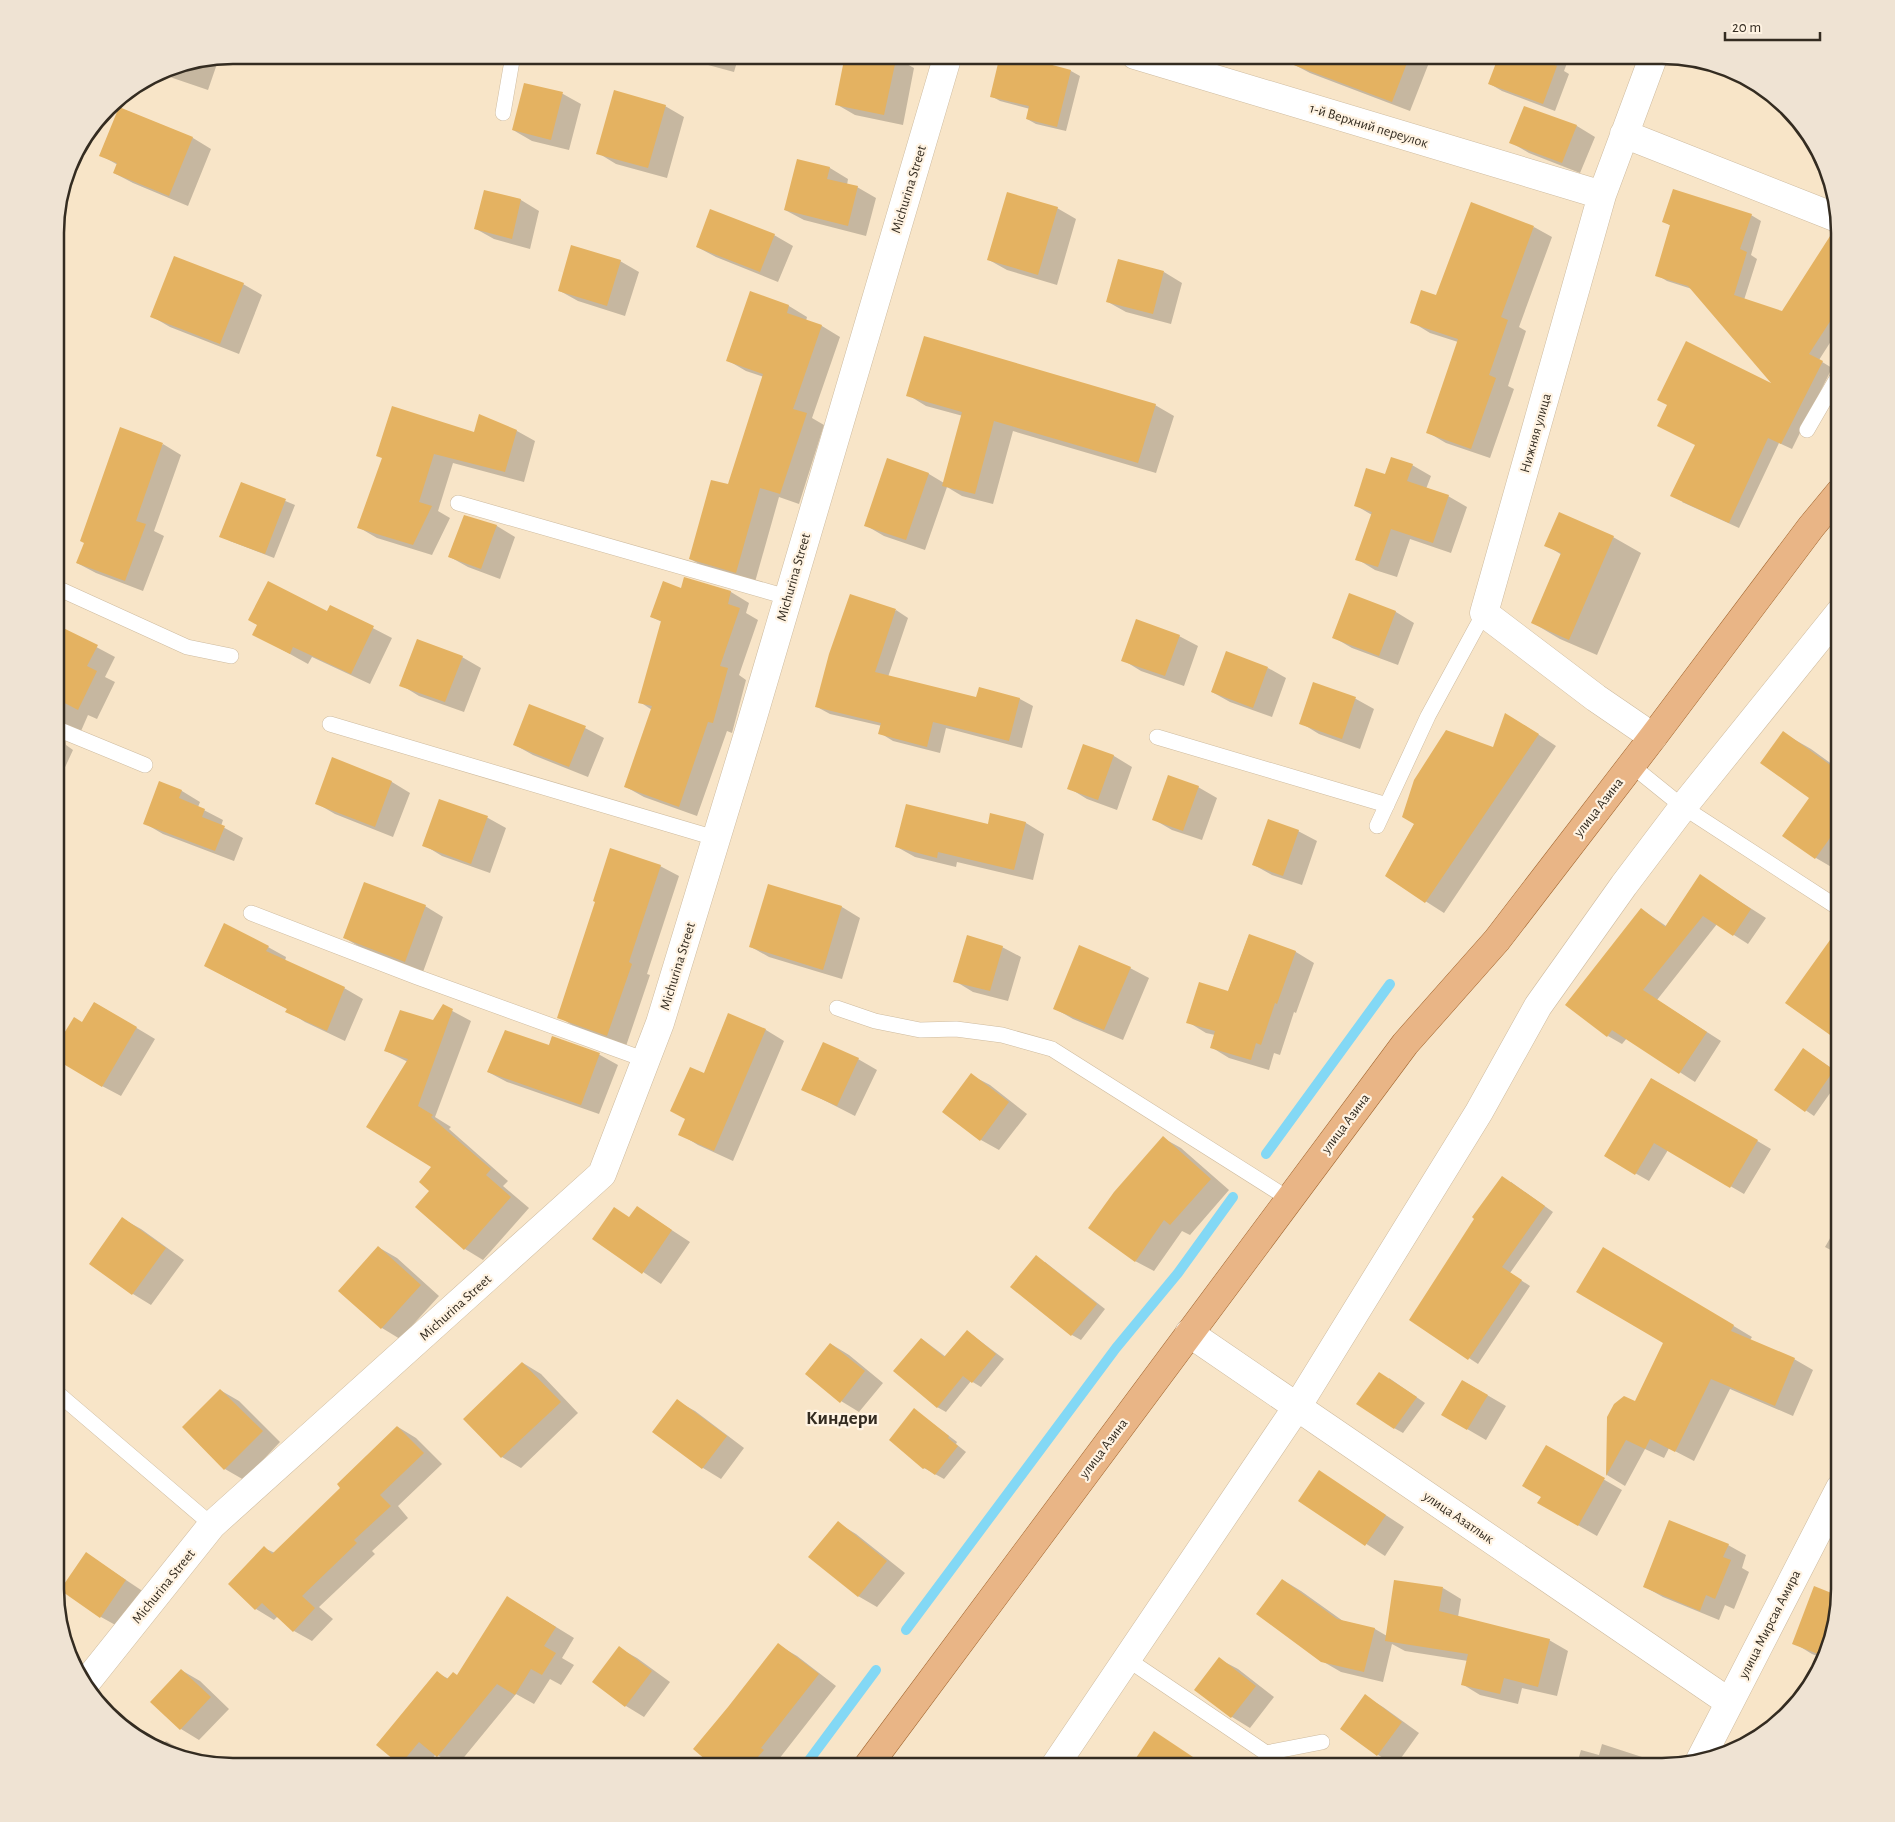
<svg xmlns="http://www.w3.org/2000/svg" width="1895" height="1822" font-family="'Alegreya Sans',sans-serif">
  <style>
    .shadow { fill: #0003 }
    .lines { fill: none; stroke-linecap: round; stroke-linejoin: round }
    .stream { stroke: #83d8f5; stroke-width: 10 }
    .building { fill: #e4b261 }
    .lane-casing { stroke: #cebb9f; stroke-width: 16 }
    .street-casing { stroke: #cebb9f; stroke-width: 29 }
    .primary-casing { stroke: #a1652f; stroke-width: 29 }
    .lane { stroke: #fff; stroke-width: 15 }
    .street { stroke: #fff; stroke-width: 28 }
    .primary { stroke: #e9b586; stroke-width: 28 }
    .labels { text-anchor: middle; stroke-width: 4.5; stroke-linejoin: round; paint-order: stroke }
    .street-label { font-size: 14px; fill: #342c21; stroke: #fff3e2 }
    .district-label { font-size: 19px; font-weight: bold; fill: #342c21; stroke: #fff3e2 }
    .rim { fill: none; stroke: #342c21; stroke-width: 2.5 }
  </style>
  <rect width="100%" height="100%" fill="#f8e5c8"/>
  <path class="shadow" d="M679,55H739L734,72L686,59Z
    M1294,55H1432L1410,111L1310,73L1291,63Z
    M1500,55H1570L1564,71L1569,74L1555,111L1502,91L1490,84Z
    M219,58L208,90L158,73L165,68Z
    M896,58L914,68L903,125L855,115L836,104Z
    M1071,71L1080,76L1066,131L1036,124L1027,119L1030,109L1000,101L991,96Z
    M525,84L563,94L581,104L569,150L532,141L513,130Z
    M665,106L684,117L667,178L616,164L598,153Z
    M120,108L193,138L211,149L188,206L133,183L114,173L118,165L100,155Z
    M1524,108L1577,126L1595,137L1580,173L1529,153L1510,142Z
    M798,161L830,168L848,179L847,185L857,187L876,198L866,236L804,220L785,210Z
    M485,192L521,200L539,211L530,249L494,239L476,229Z
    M1057,208L1076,219L1057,285L1007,270L989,260Z
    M1751,215L1761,221L1751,255L1757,259L1744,300L1782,312L1840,249V327L1819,360L1832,368L1792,449L1779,443L1739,528L1682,502L1776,387L1692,289L1667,281L1657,275L1671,226L1663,221Z
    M1534,227L1552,237L1519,327L1526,331L1508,386L1514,389L1490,458L1446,443L1427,432L1458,342L1430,333L1412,322L1437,297Z
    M774,235L793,246L778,282L716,257L697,247Z
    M620,261L639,272L625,316L578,301L560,291Z
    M1164,272L1182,283L1171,324L1126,312L1108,302Z
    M243,284L262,295L239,354L170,327L151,316Z
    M751,293L789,306L807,317L806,321L822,326L840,337L812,418L824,425L799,504L779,497L755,582L709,569L690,559L728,486L764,377L746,371L727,360Z
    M908,395L1155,405L1174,416L1156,473L1013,431L993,504L962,496L947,487L925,550L884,536L865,525L888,460L929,474L944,483L963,416L926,406Z
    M517,431L535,441L524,482L453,463L438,511L450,518L432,555L377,538L358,527L383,459L475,434Z
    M163,444L181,455L154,531L164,536L143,591L96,573L77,563Z
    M1412,465L1431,476L1426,489L1448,496L1467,507L1451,553L1410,539L1397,577L1375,570L1357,559L1372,515L1355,505L1386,475Z
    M242,483L295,505L274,558L230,541L221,536Z
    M465,517L497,526L515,537L500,579L468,567L450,557Z
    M1613,537L1641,553L1597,655L1560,639L1533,623L1562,555L1546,545Z
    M685,579L731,592L749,603L746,613L758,620L739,675L746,680L732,733L727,731L697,816L644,797L626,787L652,710L640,702L662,622L652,617L682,589Z
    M1350,595L1396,612L1414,623L1398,665L1352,648L1333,637Z
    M330,606L392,638L370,684L312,657L308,664L254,634L327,613Z
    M896,610L908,618L888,677L977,699L980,688L1020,699L1033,706L1022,748L946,728L940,753L893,741L880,733L882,726L830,714L817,707Z
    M55,625L115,657L105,677L115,682L97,719L88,715L81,731L65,735L66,745L73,750L55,789Z
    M1179,636L1198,646L1184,686L1141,671L1123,660Z
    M462,657L481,668L464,712L419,696L401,685Z
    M1268,668L1286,678L1272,717L1230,702L1212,692Z
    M1840,677V688L1835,684Z
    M1314,684L1356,699L1374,709L1360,749L1319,734L1301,723Z
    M1524,725L1556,746L1444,913L1386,876L1415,823L1494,748Z
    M585,728L604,738L588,777L533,755L515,745Z
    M1783,733L1811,749L1840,770V872L1816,858L1810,798Z
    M1084,746L1114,756L1132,767L1117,810L1087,799L1069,788Z
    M333,759L392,782L410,793L393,837L335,814L316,803Z
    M160,783L182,791L200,802L198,807L223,820L221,826L243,838L234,861L163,834L144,823Z
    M1198,787L1217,798L1202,840L1172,830L1153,819Z
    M440,800L488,818L506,828L490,873L442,856L424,845Z
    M991,815L1026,823L1044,834L1033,880L957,862L956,867L915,857L897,847L988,825Z
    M1298,831L1317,841L1302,885L1272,875L1254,865Z
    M660,866L679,876L647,974L650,975L626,1046L577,1028L559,1017L597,902Z
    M1700,876L1766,918L1748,944L1717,924L1657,1000L1721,1041L1695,1082L1627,1038L1622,1044L1608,1036L1641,909L1666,926Z
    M769,886L842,907L860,918L842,979L769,957L751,947Z
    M425,906L443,917L423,972L363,949L345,938Z
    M1249,935L1296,952L1314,963L1296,1013L1294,1012L1280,1055L1274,1053L1269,1070L1229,1058L1211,1047L1215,1035L1206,1033L1188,1022L1228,992Z
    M268,947L286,957L285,961L344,988L363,999L345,1041L305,1022L287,1011L288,1009L224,976Z
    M1002,947L1021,957L1008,1001L973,992L955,981Z
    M1130,968L1149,978L1123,1040L1073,1019L1054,1008Z
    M95,1003L155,1039L121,1096L102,1086L83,1023Z
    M443,1006L471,1021L435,1117L451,1127L449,1129L508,1181L503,1186L529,1208L483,1260L465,1249L416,1207L431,1191L433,1167L368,1127L408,1062L386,1051L433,1022Z
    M728,1015L766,1030L784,1041L733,1161L698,1145L680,1134Z
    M552,1037L600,1055L618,1065L599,1114L507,1082L488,1072L549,1046Z
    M1812,1055L1840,1074V1079L1814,1116L1776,1090Z
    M858,1059L877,1070L855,1116L802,1089Z
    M971,1075L990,1085L1027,1114L999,1150L981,1140Z
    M1652,1079L1771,1149L1744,1194L1668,1150L1649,1181L1605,1156Z
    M1163,1138L1181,1148L1229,1190L1190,1235L1182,1231L1154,1271L1135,1261Z
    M1511,1182L1553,1212L1510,1273L1530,1286L1478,1364L1411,1320Z
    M638,1208L690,1242L661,1284L594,1239L630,1218Z
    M123,1219L141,1229L184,1260L151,1305L133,1294L91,1264Z
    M1840,1221V1255L1825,1247Z
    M378,1247L397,1258L439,1296L400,1339L382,1328Z
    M1622,1259L1752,1337L1750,1340L1794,1359L1813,1370L1793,1416L1730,1389L1694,1461L1669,1448L1664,1458L1645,1449L1625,1486L1607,1475L1608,1417L1635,1403L1665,1343Z
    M1045,1262L1105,1309L1081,1340L1072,1335L1012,1287Z
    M967,1331L1004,1359L981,1387L971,1381L946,1412L937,1407L922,1339L946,1357Z
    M831,1344L849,1355L883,1383L859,1412L841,1401Z
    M523,1363L541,1374L578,1413L521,1468L502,1457L465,1419Z
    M1389,1378L1425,1403L1403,1433L1394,1428Z
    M1463,1381L1506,1406L1486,1440L1443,1415Z
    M220,1390L239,1401L280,1442L244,1480L225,1469L183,1427Z
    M677,1401L695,1411L744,1448L721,1479L703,1468L654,1432Z
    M915,1410L957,1442L956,1444L966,1452L944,1479L924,1468Z
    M398,1427L416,1438L442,1464L398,1506L408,1518L372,1551L375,1554L319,1607L333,1619L312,1641L294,1631L278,1616L274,1620L256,1609L230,1584L264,1548L275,1553L342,1488Z
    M1546,1446L1622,1490L1597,1536L1539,1503L1543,1497Z
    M1320,1472L1404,1527L1385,1556L1300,1501Z
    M838,1523L856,1534L905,1573L877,1607L858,1596Z
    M1728,1545L1746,1555L1742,1568L1749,1572L1734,1609L1725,1605L1719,1620L1663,1597L1645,1587Z
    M87,1554L144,1592L119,1627L101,1617Z
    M1283,1580L1301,1591L1343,1621L1375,1629L1387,1636L1443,1588L1461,1599L1458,1617L1549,1640L1568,1651L1557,1696L1522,1688L1518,1704L1480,1695L1462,1684L1468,1661L1405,1651L1392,1644L1383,1682L1341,1672L1322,1661Z
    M1838,1597L1825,1659L1812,1654L1794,1643Z
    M525,1608L574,1638L562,1658L574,1665L561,1685L550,1679L534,1704L516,1694L456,1767L436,1754L425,1767H407L401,1764L437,1673L449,1679L457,1676Z
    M778,1645L797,1656L836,1686L779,1759L781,1762L777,1767H716Z
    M619,1648L637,1658L670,1682L644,1717L626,1706L594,1682Z
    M1219,1659L1238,1669L1274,1697L1250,1728L1232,1717L1196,1690Z
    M181,1670L200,1681L229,1709L199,1740L181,1729L152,1702Z
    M1365,1696L1383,1707L1419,1733L1396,1765L1378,1755Z
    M166,1741L184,1751L194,1759L165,1753L159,1749Z
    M1602,1744L1642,1757L1660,1767H1576L1581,1750L1599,1755Z
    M1345,1763L1353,1767H1342Z"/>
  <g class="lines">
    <path class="stream" d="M1266,1154L1390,984
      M906,1630L1116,1348L1178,1273L1233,1197
      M804,1767L876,1670"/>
  </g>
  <path class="building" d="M845,55H897L884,115L835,105Z
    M1000,55H1015L1071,70L1057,127L1026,119L1029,106L990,97Z
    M1275,55H1410L1392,102L1275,58Z
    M1499,55H1528L1557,66L1543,104L1488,84Z
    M524,83L563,92L551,140L512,130Z
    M614,90L666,105L648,168L596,154Z
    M1524,106L1577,125L1562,163L1509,143Z
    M119,107L193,137L169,196L113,173L117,163L99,156Z
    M797,159L830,167L827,179L858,186L848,226L784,210Z
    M1673,189L1752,214L1740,249L1747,252L1734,295L1782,311L1832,233H1840V306L1809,354L1823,361L1781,444L1768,438L1729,523L1670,496L1695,445L1657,426L1667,405L1657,400L1686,341L1771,383L1688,286L1655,276L1670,225L1662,222Z
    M484,190L521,199L512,239L474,229Z
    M1007,192L1058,207L1038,275L987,260Z
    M1471,202L1534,226L1501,317L1508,320L1489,375L1496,378L1471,449L1426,433L1458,339L1410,323L1421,290L1436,295Z
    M710,209L775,234L760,272L696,247Z
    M571,245L621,260L607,306L558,291Z
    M174,256L244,283L220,344L150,317Z
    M1118,259L1164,271L1153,314L1106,302Z
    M750,291L789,305L787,313L822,325L793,409L807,413L780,494L760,488L736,573L689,559L711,480L728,484L763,374L726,361Z
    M924,336L1156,404L1138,463L994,421L975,494L942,486L962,412L906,396Z
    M392,406L474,432L479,414L517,430L505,472L434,454L419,502L432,506L413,545L357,528L382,458L376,456Z
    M120,427L163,443L136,521L146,524L125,581L76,563L84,543L80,541Z
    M1391,457L1413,464L1407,481L1449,495L1433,543L1391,529L1378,567L1355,560L1372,512L1354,506L1366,468L1385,474Z
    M887,458L929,473L906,540L864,526Z
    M241,482L286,499L265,554L219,537Z
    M1559,512L1614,536L1569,640L1531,623L1561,553L1544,546Z
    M464,515L497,525L481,569L448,557Z
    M684,577L731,591L728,604L740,608L720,666L728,668L713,723L708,722L679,807L624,787L652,706L638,703L661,621L650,617L663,581L681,588Z
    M268,581L327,611L330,605L374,626L351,674L293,647L290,654L252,635L257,625L248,620Z
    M1349,593L1396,611L1379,656L1332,638Z
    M850,594L896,609L875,672L976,697L979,687L1020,698L1009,741L933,722L927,747L878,734L881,723L815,707L829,654Z
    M1136,619L1180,635L1165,676L1121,661Z
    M55,624L98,645L87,666L97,671L78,710L55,698Z
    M417,639L463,656L445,702L399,686Z
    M1226,651L1268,667L1253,708L1211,692Z
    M1313,682L1356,697L1342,739L1299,724Z
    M529,704L586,726L569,767L513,745Z
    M1505,713L1539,734L1425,903L1385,876L1414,824L1402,817L1414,780L1446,730L1493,747Z
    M1783,731L1840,772V824L1815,859L1782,836L1809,798L1760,763Z
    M1083,744L1114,755L1098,800L1067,789Z
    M332,757L392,781L375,827L315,804Z
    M1168,775L1199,786L1183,831L1152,820Z
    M159,781L182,790L179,798L205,809L202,817L225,826L215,851L143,824Z
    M439,799L488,816L471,864L422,846Z
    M906,804L988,824L990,813L1026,822L1014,870L938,852L937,858L895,847Z
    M1268,819L1299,830L1283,876L1252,865Z
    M610,848L661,865L629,962L632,964L607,1036L557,1018L595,902L593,901Z
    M1700,874L1751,909L1733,936L1703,916L1643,990L1707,1032L1679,1074L1612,1030L1607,1037L1565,1005L1641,908L1665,927Z
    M364,882L426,905L405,962L343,938Z
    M768,884L842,906L823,970L749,947Z
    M224,923L269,946L266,951L345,987L327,1031L285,1012L287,1009L204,966Z
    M1840,926V1042L1785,1003Z
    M1249,934L1296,951L1277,1004L1275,1003L1261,1045L1256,1043L1251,1060L1210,1048L1215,1031L1186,1023L1199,982L1228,991Z
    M967,935L1003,946L990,991L953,982Z
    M1079,945L1131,967L1104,1030L1053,1009Z
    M94,1002L137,1027L102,1087L55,1059V1048L74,1017L82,1022Z
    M443,1004L453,1009L418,1106L433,1115L431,1117L491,1169L486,1175L511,1197L464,1250L415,1207L429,1191L419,1182L431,1167L366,1127L408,1059L384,1051L400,1010L433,1020Z
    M728,1013L766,1029L714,1151L678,1135L685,1119L670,1111L690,1067L704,1073Z
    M505,1030L549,1045L552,1036L600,1053L581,1105L487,1072Z
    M823,1042L859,1058L837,1106L801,1090Z
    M1803,1048L1834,1070L1805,1112L1774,1090Z
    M971,1073L1009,1102L980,1141L942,1112Z
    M1651,1078L1758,1140L1730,1188L1654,1143L1635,1175L1604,1156Z
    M1163,1136L1211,1179L1170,1225L1164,1220L1135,1262L1088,1228L1114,1192Z
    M1502,1176L1545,1206L1502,1267L1522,1280L1468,1360L1409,1320L1474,1219L1472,1217Z
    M637,1206L672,1230L642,1274L592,1239L614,1207L629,1217Z
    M122,1217L166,1248L132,1295L89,1264Z
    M378,1246L421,1285L381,1329L338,1291Z
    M1603,1247L1734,1325L1731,1331L1795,1358L1775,1406L1711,1379L1675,1452L1650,1439L1645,1449L1626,1440L1606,1476L1607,1417L1614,1404L1624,1396L1635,1401L1663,1343L1576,1292Z
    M1036,1255L1097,1304L1071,1336L1010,1287Z
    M967,1330L996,1354L972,1383L963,1376L937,1408L893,1371L921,1338L944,1357Z
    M830,1343L865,1371L840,1403L805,1374Z
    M522,1362L561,1402L501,1458L463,1419Z
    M1379,1372L1417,1397L1394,1429L1356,1404Z
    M1462,1380L1488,1395L1467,1430L1441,1415Z
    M220,1389L263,1431L224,1470L182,1427Z
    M677,1399L727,1436L702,1469L652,1432Z
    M914,1408L949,1436L948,1438L958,1446L935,1475L925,1468L923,1469L889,1440Z
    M397,1426L424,1453L380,1495L391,1506L354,1540L357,1543L302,1596L315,1608L293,1632L262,1603L255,1610L228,1584L264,1546L272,1554L340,1488L337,1484Z
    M1546,1445L1605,1478L1578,1526L1537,1503L1541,1497L1522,1486Z
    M1319,1470L1386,1515L1365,1546L1298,1501Z
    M1669,1520L1729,1544L1723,1557L1731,1560L1715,1599L1706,1595L1700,1611L1643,1587Z
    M838,1521L887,1561L858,1597L808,1557Z
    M86,1552L126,1580L100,1618L60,1590Z
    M1282,1579L1337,1619L1375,1628L1364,1672L1321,1662L1256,1614Z
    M1394,1580L1443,1587L1439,1611L1550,1639L1538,1687L1504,1678L1500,1694L1461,1685L1468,1654L1385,1641Z
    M1814,1586L1839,1596L1826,1657L1792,1644Z
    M507,1596L556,1627L544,1646L556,1653L542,1675L531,1669L515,1695L497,1684L437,1757L419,1742L400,1765L376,1745L437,1671L447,1679L453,1672L457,1675Z
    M778,1643L819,1674L761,1748L764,1750L749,1767H714L693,1749L728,1707Z
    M619,1646L652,1671L625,1707L592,1682Z
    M1219,1657L1256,1686L1231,1718L1194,1690Z
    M181,1669L211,1697L180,1730L150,1702Z
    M1365,1694L1402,1722L1377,1756L1340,1729Z
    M1154,1731L1208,1767H1130Z"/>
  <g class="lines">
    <defs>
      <path id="lane" d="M503,113L513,55
        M1807,430L1840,373
        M458,503L787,597
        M55,587L187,647L231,656
        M330,724L715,838
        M55,728L145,765
        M1157,737L1387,805
        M1631,765L1683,807L1840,909
        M1377,826L1428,716L1484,613
        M251,913L417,977L646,1060
        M837,1008L875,1021L920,1030L956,1029L1002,1035L1052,1049L1289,1199
        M55,1391L212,1525
        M1127,1659L1266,1753L1322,1742"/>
      <path id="street" d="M1135,55L1602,195
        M1624,134L1837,218
        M1653,737L1596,698L1484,613L1602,195L1654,55
        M1189,1333L1729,1702
        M85,1684L212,1525L602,1174L660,1023L748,734L948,55
        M1700,1760L1840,1488
        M1054,1767L1297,1407L1479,1112L1538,1006L1624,885L1683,807L1840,612"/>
      <path id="primary" d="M867,1767L1405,1044L1497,940L1653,737L1811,527L1840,492"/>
    </defs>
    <use href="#lane" class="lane-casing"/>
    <use href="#street" class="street-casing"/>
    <use href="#primary" class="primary-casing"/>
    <use href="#lane" class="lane"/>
    <use href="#street" class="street"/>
    <use href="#primary" class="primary"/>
  </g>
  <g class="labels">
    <g class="street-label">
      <text transform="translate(1369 125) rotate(17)" y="5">1-й Верхний переулок</text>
      <text transform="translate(908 189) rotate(-73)" y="5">Michurina Street</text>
      <text transform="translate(1535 433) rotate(-74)" y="5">Нижняя улица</text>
      <text transform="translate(793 577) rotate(-74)" y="5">Michurina Street</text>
      <text transform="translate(1598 807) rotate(-52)" y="5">улица Азина</text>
      <text transform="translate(677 966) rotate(-73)" y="5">Michurina Street</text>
      <text transform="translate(1345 1123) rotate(-53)" y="5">улица Азина</text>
      <text transform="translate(455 1307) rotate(-42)" y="5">Michurina Street</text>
      <text transform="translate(1103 1448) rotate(-53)" y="5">улица Азина</text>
      <text transform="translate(1459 1517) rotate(34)" y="5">улица Азатлык</text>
      <text transform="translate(163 1586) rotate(-51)" y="5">Michurina Street</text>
      <text transform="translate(1769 1624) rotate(-63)" y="5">улица Мирсая Амира</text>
    </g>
    <g class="district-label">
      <text x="842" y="1424">Киндери</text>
    </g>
  </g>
  <path d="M0 0H1895V1822H0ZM233 64H1662A169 169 0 0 1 1831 233V1589A169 169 0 0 1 1662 1758H233A169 169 0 0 1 64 1589V233A169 169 0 0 1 233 64Z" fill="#efe3d3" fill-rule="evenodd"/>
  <path class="rim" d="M233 64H1662A169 169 0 0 1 1831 233V1589A169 169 0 0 1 1662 1758H233A169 169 0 0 1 64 1589V233A169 169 0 0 1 233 64Z"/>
  <path d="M1725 32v8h95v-8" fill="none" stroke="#342c21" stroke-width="2.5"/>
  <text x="1732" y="32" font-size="15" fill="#342c21" stroke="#fff3e2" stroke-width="4" paint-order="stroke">20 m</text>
</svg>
